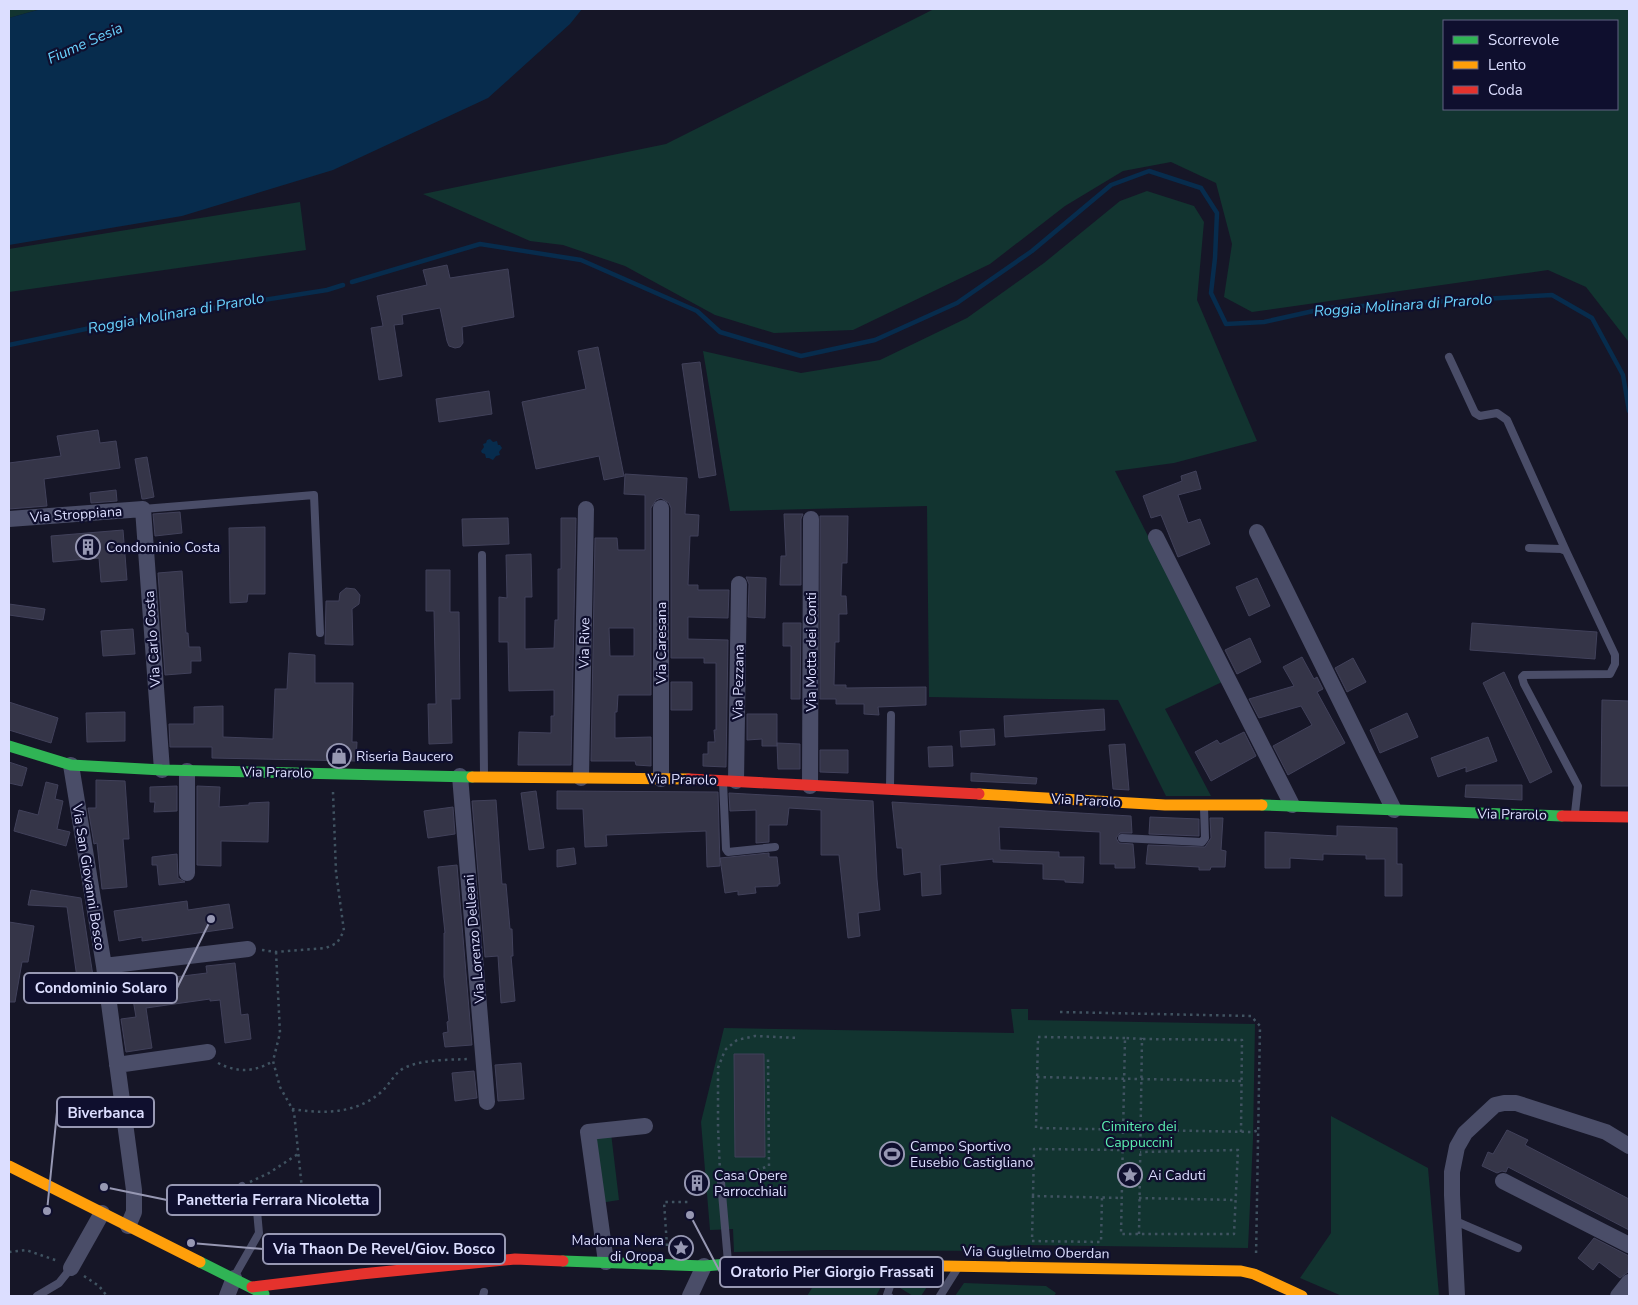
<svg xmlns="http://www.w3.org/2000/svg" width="1638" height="1305" font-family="'Nunito Sans',sans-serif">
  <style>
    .green { fill: #123430; fill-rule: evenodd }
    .water { fill: #072c4d }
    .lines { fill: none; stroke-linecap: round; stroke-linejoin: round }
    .stream { stroke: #072c4d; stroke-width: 4.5 }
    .building { fill: #353548; stroke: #41415a; fill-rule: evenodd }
    .path { stroke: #405361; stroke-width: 2.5; stroke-dasharray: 2.5 4; stroke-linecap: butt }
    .lane { stroke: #4a4d68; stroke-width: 8 }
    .street { stroke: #4a4d68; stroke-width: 16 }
    .fast { stroke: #30b455; stroke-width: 11 }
    .slow { stroke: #ff9f0a; stroke-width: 11 }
    .jam { stroke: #e5322d; stroke-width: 11 }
    .labels { text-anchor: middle; stroke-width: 4.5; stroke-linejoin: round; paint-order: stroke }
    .street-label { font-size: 14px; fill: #dcdeff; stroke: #0f0f2e }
    .poi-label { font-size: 14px; fill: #dcdeff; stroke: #0f0f2e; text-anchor: start }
    .park-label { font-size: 14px; fill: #5aedaf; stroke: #0f0f2e }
    .water-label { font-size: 15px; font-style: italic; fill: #6ad4ff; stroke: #0f0f2e }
    .leader { fill: none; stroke: #9798b3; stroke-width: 2 }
    .callout-dot { fill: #9798b3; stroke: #0f0f2e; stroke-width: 2 }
    .callout { fill: #0f0f2e; stroke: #9798b3; stroke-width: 2 }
    .callout-label { font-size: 15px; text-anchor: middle; font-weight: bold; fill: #dcdeff }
  </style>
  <rect width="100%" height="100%" fill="#161627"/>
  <path class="green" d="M9,9H41L9,18Z
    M934,9H1629V348L1628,341L1586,287L1548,270L1252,312L1224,297L1232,244L1216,183L1171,162L1123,171L1065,206L990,264L853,330L774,333L715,315L625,266L563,245L530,241L423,194L666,144ZM1444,21H1617V109H1444Z
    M1147,191L1194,206L1204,222L1197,300L1257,441L1174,463L1115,471L1222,682L1165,709L1211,796H1166L1118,700L929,697L927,506L730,511L703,351L801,373L880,360L967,318L1044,263L1120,201Z
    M300,202L306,250L9,292V249Z
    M1011,1009H1028V1020L1255,1024L1253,1139L1248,1248L1022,1245L992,1246V1251L828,1250L734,1252L733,1229L710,1230L701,1122L724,1028L1014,1033Z
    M1331,1116L1428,1168L1439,1296H1342L1300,1278L1331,1233Z
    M611,1133L619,1200L600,1203L594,1134Z
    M936,1273L921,1296H913L897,1286V1274Z
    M817,1280L884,1281L876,1296H807Z
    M964,1283L1046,1286L1056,1293L1054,1296H955Z"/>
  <path class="water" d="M41,9H582L570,24L488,98L333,170L182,216L9,245V18Z
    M490,439L493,442L497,441L498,445H500L502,448L499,452L500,455L496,456L493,460L489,458H486L485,454L482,453L481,451L484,447L483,444L486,443L487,440Z"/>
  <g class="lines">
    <path class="stream" d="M352,282L480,244L581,260L697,311L720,332L801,356L875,340L957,303L1032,251L1111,185L1149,171L1201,188L1217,213L1215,258L1211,293L1226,324L1264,322L1327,308L1552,295L1592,318L1623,375L1629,411
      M9,345L100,326L327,290L343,285"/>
  </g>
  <path class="building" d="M447,265L450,278L508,269L514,317L462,327L463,343L460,347L455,348L449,346L447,341L440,308L402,315L403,324L394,325L402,376L379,380L371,328L383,326L377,296L427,285L423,270Z
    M598,347L624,476L604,480L599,456L536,469L522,402L586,389L578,351Z
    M700,362L716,475L699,478L682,364Z
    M489,391L492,414L439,422L436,399Z
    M98,430L100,443L116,441L120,468L44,479L47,506L9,509V463L61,456L57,436Z
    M147,457L154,497L144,499H142L135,459Z
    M1196,471L1201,489L1178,495L1188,523L1200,519L1210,544L1178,557L1161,515L1151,518L1143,496L1182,481L1181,476Z
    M625,474L687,478L685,514L699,515L698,536H690L688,585H698V590H729L728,618L688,617V639L728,640L726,767L703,766V754H708V742H715L714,730H716V663H704V658H671V508L669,503L661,498L656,500L651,508V695H618L617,712H615V738L651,737V766L636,765L635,761H591L595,538H617L618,550H645V495L624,494ZM609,628H634V656H610Z
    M116,490L117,501L91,503L90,493Z
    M180,512L182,533L155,536L153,514Z
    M784,514H803L801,519V585H780L781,556H786Z
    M820,516H848L847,563H842L841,596H846L847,614H839V642H835L834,685H846V688L926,687V705L878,707L879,715L864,714V704H836V699H820Z
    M508,518L509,544L463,546L462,519Z
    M561,518H576L571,765H518L519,732L551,733V716H554V690L509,691L508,642H499V597L507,598L506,555L531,554L532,597H525V649L554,648L555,620H558V569H561Z
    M265,527V594H248L247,602L230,603L229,528Z
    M123,530L127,580L101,582L99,558L53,562L51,536Z
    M426,570H450V612H459L460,699H451L452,743L429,744L428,704H436L434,611H426Z
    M182,571L186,633H188L189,647H200L201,661H191V673L165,675L158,573Z
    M746,577L766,578L765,618L748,617L749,584Z
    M1257,578L1270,606L1249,616L1236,587Z
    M346,588L355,589L360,595L359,604L352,609L353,645L325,644L326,601H339L340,593Z
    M9,604L45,609L43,620L9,615Z
    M783,623H801L800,699H791V646H783Z
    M1472,623L1597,632L1595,659L1470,650Z
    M133,629L135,654L103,656L101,631Z
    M1250,638L1261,662L1237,674L1225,650Z
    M289,653L315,655V683H353L352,742H357L356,761L212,758V747H170L169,724H194V707L223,706V737L273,739L275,689H287Z
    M1302,657L1314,679L1317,677L1323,689L1317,692L1345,743L1288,775L1273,746L1312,725L1301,706L1259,718L1249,699L1294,686L1283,667Z
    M1353,658L1366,682L1347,692L1335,668Z
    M1504,672L1552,772L1530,783L1483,683Z
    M671,682H692V710H671Z
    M1602,700L1629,701V786H1601Z
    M9,702L58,718L51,743L9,730Z
    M1104,709L1105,730L1005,737L1004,716Z
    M125,712V741L87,742L86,713Z
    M1407,713L1418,737L1380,753L1370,730Z
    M747,714H777V746H762V739L747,740Z
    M994,729L995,745L961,747L960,731Z
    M1244,732L1256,756L1211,781L1195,752L1217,740L1220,744Z
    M1488,737L1497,761L1466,772V767L1438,777L1431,758Z
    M777,743L800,744V769H778Z
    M1125,744L1129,790L1113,789L1109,745Z
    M952,746L953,766L929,767L928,747Z
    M820,750H848V773L820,772Z
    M9,762L27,768L22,786L9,783Z
    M971,773L1037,778L1036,784L971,781Z
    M96,780L125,781L129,839H123L127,887L102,889L97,843L94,844L88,808H96Z
    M46,782L58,785L55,799L63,801L57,829L70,832L66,846L14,831L19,810L38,815Z
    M1466,785H1522V800L1465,797Z
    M177,786V811L154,812L155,802H150V787Z
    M197,786L220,787L219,807L249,805V803L269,802L268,842L221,841V866L197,865Z
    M536,791L544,848L529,850L521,793Z
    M557,791L718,792L720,866L707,867L706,831L606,835L607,846L585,847L583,809H557Z
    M729,793L873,801L877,879L880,910L858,913L860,936L848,938L839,855H821V810L789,808L787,825H769V842L756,843V810L730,811Z
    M496,800L502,884H506L510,929H512L513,956H511L515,1001L501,1003L498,956L485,957L472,801Z
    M892,802L1131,816L1132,833H1120L1116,838L1119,843L1133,844L1135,868H1115V864H1100V832L999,827L1000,850L1056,852H1059V857H1084L1083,883L1065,882V880L1043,879V864L993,862V859L940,865L941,894L922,896L921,872L904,875L902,848H897Z
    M453,807L455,834L428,838L424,811Z
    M1150,817L1199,819V836L1149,834Z
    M1210,818H1223L1221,850L1226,851L1225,867H1211L1210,870H1199V867L1146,864L1148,845L1205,847L1211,838Z
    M1337,826L1397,828V864H1402V896H1385V859H1366V855L1323,854V860L1290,858V868H1265V832L1337,836Z
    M574,848L576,864L557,867V850Z
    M769,853V857H777L780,884H778V886L755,887L756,893L738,895V891L725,893L720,858Z
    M177,854L178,878L185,882L159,885L157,865H152V857Z
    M457,865L472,1045L445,1047L443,1033L448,1032L447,1022L449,1021L444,977V933H445L438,867Z
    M31,890L81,898L95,989L79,992L67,907L28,905Z
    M187,901L188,910L229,904L233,928L142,941V937L119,941L114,911Z
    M9,922L34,926L28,962H22L15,1002H9Z
    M235,963L241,1015L248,1014L251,1039L225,1043L220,1000L210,1001V999L146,1008L152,1048L126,1052L121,1019L136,1017L130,982L157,977L158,979L207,973L206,966Z
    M734,1054H764L765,1157H735Z
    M521,1063L524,1099L498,1101L495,1065Z
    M474,1071L477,1098L455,1101L452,1073Z
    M1507,1130L1528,1140L1525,1145L1629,1199V1230L1508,1167L1506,1172L1502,1171L1497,1173L1482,1166L1488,1152L1493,1154Z
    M1594,1238L1629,1256L1628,1272L1620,1278L1599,1262L1593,1270L1578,1258Z"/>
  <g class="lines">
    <path class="path" d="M262,950L276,952L326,948L337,943L344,931L336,872L333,792
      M276,952L280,1033L273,1061L280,1087L294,1112L302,1189
      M1060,1012L1251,1016L1260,1026L1256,1257
      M1125,1038L1038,1037L1036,1128L1253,1132L1259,1130
      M1143,1039L1242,1040L1241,1132
      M218,1063C237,1073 256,1072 273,1061
      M1037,1077L1242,1081
      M292,1109C323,1114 355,1114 380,1093C390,1085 393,1074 404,1068C424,1059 448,1060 469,1059
      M720,1172L718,1127V1068L725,1050L737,1040L755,1036L798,1038
      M732,1178L769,1166L768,1056
      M250,1182L269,1173L298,1154
      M1033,1196L1034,1149L1123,1150
      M1102,1198L1101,1242L1032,1241L1033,1196L1122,1198
      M1139,1198L1235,1200
      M1139,1234L1142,1039L1125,1038L1121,1234H1234L1238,1150L1140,1152
      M270,1236L277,1240L302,1261L305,1262
      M667,1246L664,1202H691
      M9,1252L26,1250L58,1261
      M307,1262L306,1244L309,1239
      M84,1276L99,1286L107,1296"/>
    <path class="lane" d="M1449,357L1475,413L1480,416L1497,413L1507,420L1566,551
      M143,509L314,495L320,633
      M1529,548L1561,549L1566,551L1615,655V664L1610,674L1524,675L1522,677L1524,684L1578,786L1575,813
      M482,555L484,775
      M723,782L726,849L728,852L775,847
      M890,787L891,715
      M1122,838L1202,842L1205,838L1204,808
      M721,1182L728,1262
      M1453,1220L1518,1248
      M234,1277L259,1233L257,1211L242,1186
      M37,1296L59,1283L71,1268
      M483,1296L484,1292
      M889,1296L887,1295L896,1269
      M940,1296L957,1269"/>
    <path class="street" d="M9,519L143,509L162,770
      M1257,532L1394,810
      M1156,537L1292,805
      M71,765L104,966L134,1190V1212L128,1226
      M460,776L487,1102
      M581,778L586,509
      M661,779V508
      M736,781L739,584
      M810,786L811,519
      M187,873V771
      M104,966L248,949
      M117,1065L208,1052
      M1503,1181L1629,1245
      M606,1262L588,1132L645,1126
      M71,1268L102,1213
      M227,1296L234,1278
      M690,1296L704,1266
      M1457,1296L1452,1195V1172L1457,1147L1465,1133L1495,1105L1504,1103H1516L1606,1132L1629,1146
      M1618,1296L1629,1282"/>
    <path class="fast" d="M9,746L71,765L162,770L472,777
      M1262,805L1562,816
      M563,1261L704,1266L728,1264L885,1265
      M200,1262L264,1294"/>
    <path class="slow" d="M472,777L689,779
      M979,794L1165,805H1262
      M9,1166L200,1262
      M885,1265L1241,1271L1254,1274L1302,1296"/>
    <path class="jam" d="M689,779L979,794
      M1562,816L1629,817
      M252,1287L361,1274L515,1259L563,1261"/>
  </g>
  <defs>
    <symbol id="building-ring" viewBox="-11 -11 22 22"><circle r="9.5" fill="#0f0f2e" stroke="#9798b3" stroke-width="1.5"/><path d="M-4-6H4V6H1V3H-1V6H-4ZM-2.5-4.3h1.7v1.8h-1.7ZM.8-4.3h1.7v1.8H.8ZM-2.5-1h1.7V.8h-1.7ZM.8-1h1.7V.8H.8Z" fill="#9798b3"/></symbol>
    <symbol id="shop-ring" viewBox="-11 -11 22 22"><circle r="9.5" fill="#0f0f2e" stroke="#9798b3" stroke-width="1.5"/><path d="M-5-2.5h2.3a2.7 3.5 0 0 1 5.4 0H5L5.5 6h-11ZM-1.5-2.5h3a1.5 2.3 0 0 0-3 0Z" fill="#9798b3"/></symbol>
    <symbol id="stadium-ring" viewBox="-11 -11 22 22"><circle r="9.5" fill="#0f0f2e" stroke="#9798b3" stroke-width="1.5"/><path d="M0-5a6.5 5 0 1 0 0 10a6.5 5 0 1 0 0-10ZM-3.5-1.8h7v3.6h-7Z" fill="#9798b3"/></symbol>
    <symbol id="sight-ring" viewBox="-11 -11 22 22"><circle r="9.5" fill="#0f0f2e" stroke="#9798b3" stroke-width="1.5"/><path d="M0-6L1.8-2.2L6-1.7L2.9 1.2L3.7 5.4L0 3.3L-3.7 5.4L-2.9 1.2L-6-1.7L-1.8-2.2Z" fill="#9798b3"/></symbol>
  </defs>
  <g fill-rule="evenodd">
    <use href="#building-ring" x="74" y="533" width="28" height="28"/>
    <use href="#shop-ring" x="325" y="742" width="28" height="28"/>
    <use href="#stadium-ring" x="878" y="1140" width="28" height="28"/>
    <use href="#sight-ring" x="1116" y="1161" width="28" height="28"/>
    <use href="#building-ring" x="683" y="1169" width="28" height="28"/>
    <use href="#sight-ring" x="667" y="1234" width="28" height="28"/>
  </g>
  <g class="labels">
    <g class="street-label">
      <text transform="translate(76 514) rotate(-4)" y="5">Via Stroppiana</text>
      <text transform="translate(152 639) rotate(-94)" y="5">Via Carlo Costa</text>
      <text transform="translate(584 643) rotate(-89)" y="5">Via Rive</text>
      <text transform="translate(661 643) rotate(-90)" y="5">Via Caresana</text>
      <text transform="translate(811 652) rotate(-90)" y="5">Via Motta dei Conti</text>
      <text transform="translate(738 682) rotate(-89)" y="5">Via Pezzana</text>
      <text transform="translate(277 772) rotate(1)" y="5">Via Prarolo</text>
      <text transform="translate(682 779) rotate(1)" y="5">Via Prarolo</text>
      <text transform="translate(1086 800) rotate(3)" y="5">Via Prarolo</text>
      <text transform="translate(1512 814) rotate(1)" y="5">Via Prarolo</text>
      <text transform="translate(89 877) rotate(81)" y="5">Via San Giovanni Bosco</text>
      <text transform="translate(474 939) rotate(-95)" y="5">Via Lorenzo Delleani</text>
      <text transform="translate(1036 1252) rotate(1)" y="5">Via Guglielmo Oberdan</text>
    </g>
    <g class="poi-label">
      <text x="106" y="552">Condominio Costa</text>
      <text x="356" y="761">Riseria Baucero</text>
      <text x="910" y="1151">Campo Sportivo<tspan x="910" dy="16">Eusebio Castigliano</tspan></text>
      <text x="714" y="1180">Casa Opere<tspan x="714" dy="16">Parrocchiali</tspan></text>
      <text x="1148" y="1180">Ai Caduti</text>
      <text x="664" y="1245" text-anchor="end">Madonna Nera<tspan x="664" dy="16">di Oropa</tspan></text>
    </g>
    <g class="park-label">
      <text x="1139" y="1131">Cimitero dei<tspan x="1139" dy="16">Cappuccini</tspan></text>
    </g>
    <g class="water-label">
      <text transform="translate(85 43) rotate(-24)" y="5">Fiume Sesia</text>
      <text transform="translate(1403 305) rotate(-4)" y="5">Roggia Molinara di Prarolo</text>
      <text transform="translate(176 313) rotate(-10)" y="5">Roggia Molinara di Prarolo</text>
    </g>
  </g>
  <path class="leader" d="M211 919L177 988M47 1211L57 1112M104 1187L167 1200M191 1243L263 1249M690 1215L720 1272"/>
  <g class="callout-dot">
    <circle cx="211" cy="919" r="5"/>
    <circle cx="47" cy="1211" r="5"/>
    <circle cx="104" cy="1187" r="5"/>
    <circle cx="191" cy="1243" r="5"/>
    <circle cx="690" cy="1215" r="5"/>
  </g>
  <g class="callout">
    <rect x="24" y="973" width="153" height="30" rx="5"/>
    <rect x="57" y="1097" width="97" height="30" rx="5"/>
    <rect x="167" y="1185" width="213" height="30" rx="5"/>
    <rect x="263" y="1234" width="242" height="30" rx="5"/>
    <rect x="720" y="1257" width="223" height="30" rx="5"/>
  </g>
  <g class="callout-label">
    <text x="101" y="993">Condominio Solaro</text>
    <text x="106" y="1118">Biverbanca</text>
    <text x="273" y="1205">Panetteria Ferrara Nicoletta</text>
    <text x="384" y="1254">Via Thaon De Revel/Giov. Bosco</text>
    <text x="832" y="1277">Oratorio Pier Giorgio Frassati</text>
  </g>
  <rect width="1638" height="1305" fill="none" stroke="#dcdeff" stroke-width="20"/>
  <rect x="1443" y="20" width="175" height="90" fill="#0f0f2e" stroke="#616282"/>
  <rect x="1453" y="36" width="25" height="8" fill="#30b455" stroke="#616282"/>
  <text x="1488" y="45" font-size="15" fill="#dcdeff">Scorrevole</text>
  <rect x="1453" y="61" width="25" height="8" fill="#ff9f0a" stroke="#616282"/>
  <text x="1488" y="70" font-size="15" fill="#dcdeff">Lento</text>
  <rect x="1453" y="86" width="25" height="8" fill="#e5322d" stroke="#616282"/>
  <text x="1488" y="95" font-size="15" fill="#dcdeff">Coda</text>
</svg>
